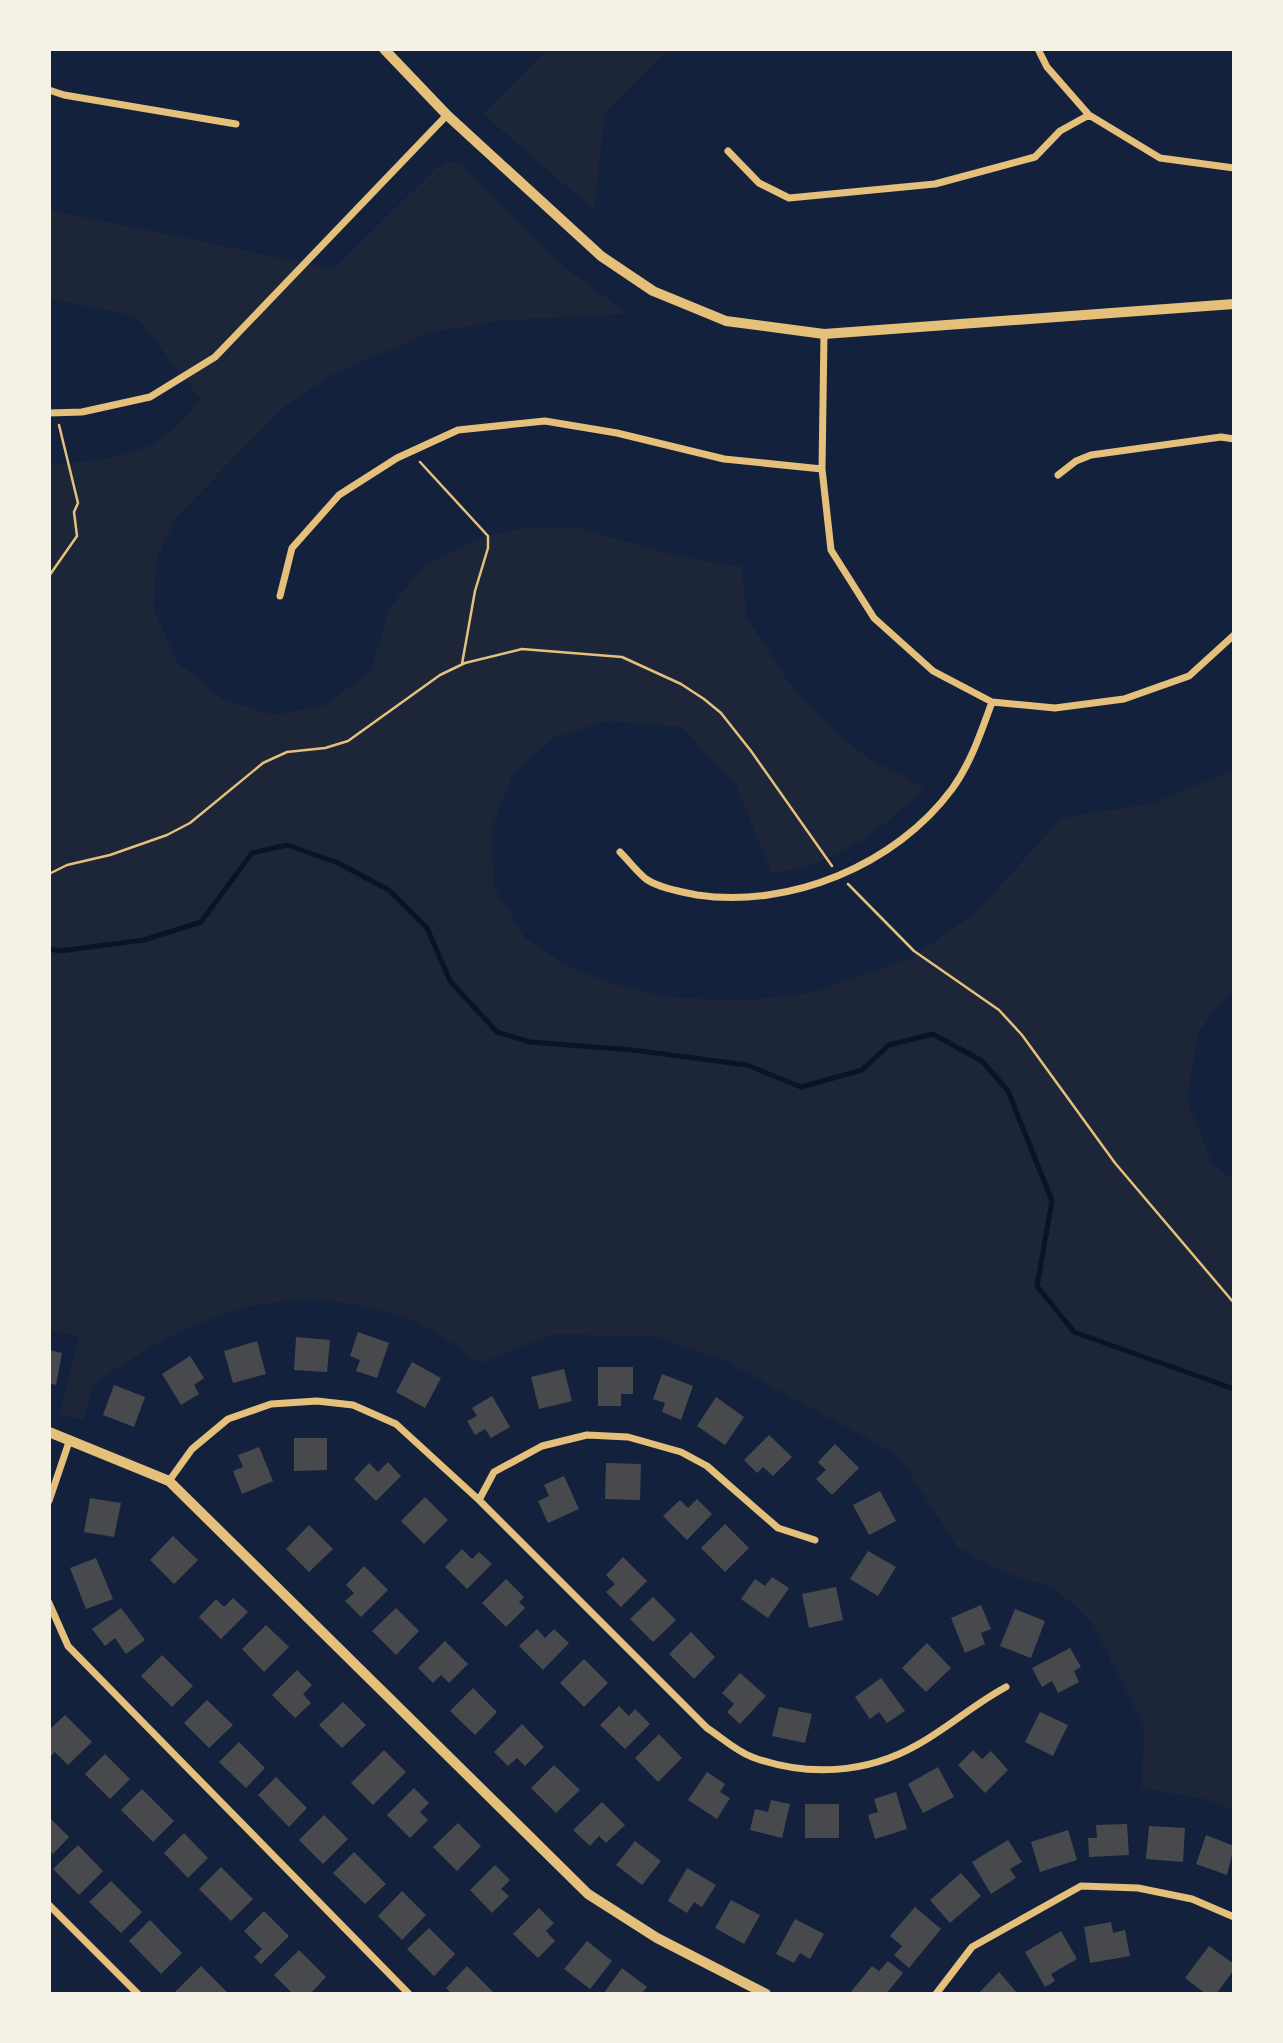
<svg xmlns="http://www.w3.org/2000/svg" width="1283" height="2043" font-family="'Roboto Condensed',sans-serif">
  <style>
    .green { fill: #1d2539 }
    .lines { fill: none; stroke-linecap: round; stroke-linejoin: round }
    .stream { stroke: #0b132b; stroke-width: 5 }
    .building { fill: #48494c }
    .path { stroke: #e5c07b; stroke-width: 2.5 }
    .minor { stroke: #e5c07b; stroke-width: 7 }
    .tertiary { stroke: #e5c07b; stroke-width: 10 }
  </style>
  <rect width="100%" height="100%" fill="#14213d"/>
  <path class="green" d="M548,49H668L605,113L594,210L483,114Z
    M446,161L461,164L567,269L629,314L506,320L431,332L329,376L284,407L176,517L156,560L154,610L177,662L224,700L273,715L325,705L371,671L389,609L424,565L483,537L529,527L578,528L677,556L742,567L747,618L789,683L828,725L869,759L924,787C881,831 835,866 772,873L735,782L681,727L607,721L553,738L512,776L491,831L494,887L525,938L563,963L604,981L668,997L739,1001L810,993L909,959L974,914L1062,818L1154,803L1234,769V987L1198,1032L1187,1101L1212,1163L1234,1181V1810L1204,1799L1142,1788L1144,1726L1090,1620L1053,1587L1005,1573L958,1548L898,1455L723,1360L656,1337L554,1334L480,1363C460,1350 439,1333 418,1322C405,1316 390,1314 376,1310C270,1279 179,1325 92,1385L84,1420L60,1414L79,1336L49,1330V465C87,460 135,461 166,435C178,425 190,412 201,400L136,316L49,298V210L334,269L438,166Z"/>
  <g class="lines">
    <path class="stream" d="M49,949L60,951L144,940L201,922L252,853L287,845L338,863L389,890L427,928L450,981L497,1032L530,1042L633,1050L747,1065L801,1087L862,1070L889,1045L933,1034L982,1061L1008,1091L1052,1201L1037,1286L1074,1332L1234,1389"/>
  </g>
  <path class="building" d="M358,1332L389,1343L377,1378L356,1371L360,1360L350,1356Z
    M296,1337L330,1340L327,1372L294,1370Z
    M257,1341L266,1374L233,1383L224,1351Z
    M49,1350L62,1353L56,1385L49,1383Z
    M190,1356L204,1378L194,1385L199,1394L181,1405L162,1374Z
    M412,1362L441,1378L425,1408L396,1392Z
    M598,1367H633V1394H621V1406H598Z
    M564,1369L572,1401L539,1409L531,1377Z
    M662,1374L693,1386L681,1420L662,1412L665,1403L653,1399Z
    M114,1385L145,1397L134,1427L103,1415Z
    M492,1396L510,1427L491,1438L485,1429L475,1435L467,1421L477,1416L472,1408Z
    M716,1397L744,1417L725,1445L697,1426Z
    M769,1435L792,1457L773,1476L763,1467L757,1473L744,1460Z
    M294,1438H327V1470L294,1471Z
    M835,1444L859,1468L832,1495L816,1479L826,1470L818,1462Z
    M259,1447L273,1481L242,1494L233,1471L243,1467L238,1455Z
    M388,1462L401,1476L376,1501L354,1479L369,1463L378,1472Z
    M606,1463L641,1464L640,1500L605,1499Z
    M564,1476L579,1509L548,1523L538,1501L549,1496L544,1485Z
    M880,1491L896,1521L869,1535L853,1505Z
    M425,1497L448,1520L424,1544L401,1521Z
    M90,1498L121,1503L114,1537L84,1532Z
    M697,1499L712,1514L687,1540L663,1516L680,1500L688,1508Z
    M725,1524L749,1548L725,1572L701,1548Z
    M309,1525L333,1549L309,1572L286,1549Z
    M173,1536L198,1560L174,1584L150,1560Z
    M462,1549L472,1559L479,1552L492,1564L467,1589L445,1567Z
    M868,1551L896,1567L878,1596L850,1579Z
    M623,1557L647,1581L621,1607L606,1592L615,1584L606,1575Z
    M96,1558L113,1599L86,1609L70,1568Z
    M364,1566L388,1590L361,1617L345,1601L354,1593L346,1585Z
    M772,1577L789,1588L768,1618L741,1599L755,1579L765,1586Z
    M506,1579L524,1597L519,1602L525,1608L506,1627L482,1603Z
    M836,1587L843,1620L809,1628L802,1594Z
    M653,1597L676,1620L653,1642L630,1619Z
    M233,1598L248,1612L221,1639L199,1617L216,1599L224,1607Z
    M981,1605L991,1629L981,1633L985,1644L965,1653L951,1618Z
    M121,1608L145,1640L126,1654L115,1638L105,1646L92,1629Z
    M396,1608L419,1631L396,1655L372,1631Z
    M1015,1609L1045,1621L1031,1658L1000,1646Z
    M266,1625L289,1647L264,1672L242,1649Z
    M537,1629L545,1638L554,1629L569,1643L543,1670L519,1646Z
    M691,1632L715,1657L694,1679L669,1654Z
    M445,1641L468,1664L449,1683L441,1675L433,1683L418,1668Z
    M927,1643L951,1668L926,1692L902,1668Z
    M1070,1648L1081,1667L1074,1671L1079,1682L1058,1693L1052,1681L1042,1687L1032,1668Z
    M162,1655L193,1686L172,1707L141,1676Z
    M584,1659L608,1683L584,1707L560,1683Z
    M297,1670L312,1685L303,1694L311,1703L295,1718L272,1695Z
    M740,1673L766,1696L740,1724L727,1712L734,1704L722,1693Z
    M881,1678L905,1711L887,1723L879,1712L870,1719L855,1697Z
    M473,1688L497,1712L475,1735L450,1711Z
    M207,1700L233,1725L209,1748L184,1723Z
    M343,1702L366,1725L342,1748L319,1725Z
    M619,1706L629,1716L635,1709L650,1724L625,1749L600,1725Z
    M779,1707L812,1714L805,1743L772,1736Z
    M1040,1712L1068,1725L1053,1756L1025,1742Z
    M65,1715L92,1742L68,1765L55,1752L49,1758V1730Z
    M522,1724L544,1747L525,1766L517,1758L508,1766L494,1752Z
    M659,1734L682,1758L658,1782L635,1758Z
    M239,1742L265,1768L246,1788L219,1762Z
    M384,1750L406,1772L373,1805L351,1783Z
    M973,1750L982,1759L991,1751L1008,1770L985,1793L958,1765Z
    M105,1754L130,1779L110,1799L85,1774Z
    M554,1765L580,1790L556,1813L531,1788Z
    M938,1767L954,1797L923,1813L908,1784Z
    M707,1772L725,1784L720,1792L730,1798L717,1819L688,1800Z
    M276,1777L307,1808L289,1827L258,1795Z
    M414,1788L429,1803L420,1812L428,1820L410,1838L387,1815Z
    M142,1789L174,1821L153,1842L121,1810Z
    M896,1792L907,1829L875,1839L868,1815L878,1812L874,1799Z
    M771,1800L790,1804L782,1838L750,1830L755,1809L768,1812Z
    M602,1802L625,1825L606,1843L599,1836L590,1846L573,1830Z
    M805,1804H839V1838H805Z
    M324,1815L348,1839L323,1864L299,1840Z
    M49,1817L69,1837L53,1854L49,1850Z
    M458,1823L481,1846L457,1871L433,1847Z
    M1127,1824L1129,1855L1089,1857L1088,1838H1097L1096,1825Z
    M1149,1826L1185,1828L1183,1862L1146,1859Z
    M1068,1830L1077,1860L1040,1872L1031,1842Z
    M184,1833L208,1858L188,1878L164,1853Z
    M1206,1835L1234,1846L1227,1875L1196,1864Z
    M1008,1840L1022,1862L1010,1869L1016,1878L991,1894L972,1862Z
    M635,1841L661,1861L642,1885L616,1865Z
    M78,1845L103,1871L79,1895L53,1869Z
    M354,1852L386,1884L365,1904L333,1873Z
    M495,1865L510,1880L501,1889L509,1896L492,1913L470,1890Z
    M221,1867L253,1899L231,1921L199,1889Z
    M687,1868L716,1885L702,1907L694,1902L687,1913L668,1901Z
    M961,1873L981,1896L950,1923L930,1900Z
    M111,1881L142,1912L121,1933L89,1902Z
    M402,1891L426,1915L402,1940L378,1916Z
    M731,1900L760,1915L744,1944L715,1928Z
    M915,1907L941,1929L909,1968L894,1955L902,1946L890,1936Z
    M539,1908L554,1923L546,1931L555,1941L538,1958L513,1934Z
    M264,1911L289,1936L261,1964L254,1957L262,1949L244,1931Z
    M795,1919L824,1934L810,1959L800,1953L794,1963L776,1954Z
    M150,1920L182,1953L161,1974L129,1941Z
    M1111,1922L1113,1933L1125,1930L1130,1956L1090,1963L1084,1927Z
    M429,1928L455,1954L434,1976L407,1949Z
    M1061,1931L1077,1959L1051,1974L1055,1981L1045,1987L1025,1952Z
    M587,1941L612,1961L590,1989L564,1969Z
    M1209,1946L1234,1964V1970L1216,1994H1206L1185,1978Z
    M299,1950L326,1977L310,1994H293L274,1975Z
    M888,1961L903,1973L886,1994L850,1993L872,1966L879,1971Z
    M201,1966L229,1994L175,1992Z
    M467,1966L495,1994H452L446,1988Z
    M622,1968L647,1987L641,1994H603Z
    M999,1972L1018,1994H978Z"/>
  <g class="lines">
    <path class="path" d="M420,462L488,536V548L475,591L462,664
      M49,576L77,536L74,512L78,503L59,425
      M49,874L67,865L110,855L167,835L190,823L263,763L287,752L325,748L348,741L440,675L465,663L522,649L622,657L681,684L704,699L721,713L751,751L832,866
      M848,884L914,951L999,1010L1022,1035L1115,1163L1234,1303"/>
    <path class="minor" d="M1038,49L1047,67L1089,115L1160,158L1234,168
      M49,90L64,95L236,124
      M728,151L759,183L789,198L935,184L1035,157L1060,131L1089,115
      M824,334L822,469L831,550L874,618L933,671L992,702L1055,708L1124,699L1189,676L1234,635
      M49,413L82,412L150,397L215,357L447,115
      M1058,475L1076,461L1091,455L1221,437L1234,439
      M280,596L292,548L339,495L397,458L458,430L545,421L617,433L724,459L822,469
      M620,852C629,861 637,872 646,879C659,888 682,892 697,895C789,909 896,865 952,789C971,763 981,732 992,702
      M169,1481L192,1449L228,1419L271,1404L317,1401L353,1405L396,1424L479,1500L707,1728C721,1737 736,1751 752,1757C806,1777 866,1774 917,1745C948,1728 974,1704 1006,1687
      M479,1500L494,1472L542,1446L587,1435L628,1437L681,1452L707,1466L778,1528L815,1540
      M49,1501L70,1439
      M49,1603L68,1646L409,1994
      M49,1905L138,1994
      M936,1994L972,1947L1081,1886L1138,1888L1192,1899L1234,1917"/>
    <path class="tertiary" d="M384,49L447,115L601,256L653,291L726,321L824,334L1234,304
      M49,1432L169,1481L588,1894L657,1938L766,1994"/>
  </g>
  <rect width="1283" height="2043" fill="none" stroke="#f6f1e7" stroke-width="102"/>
</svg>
